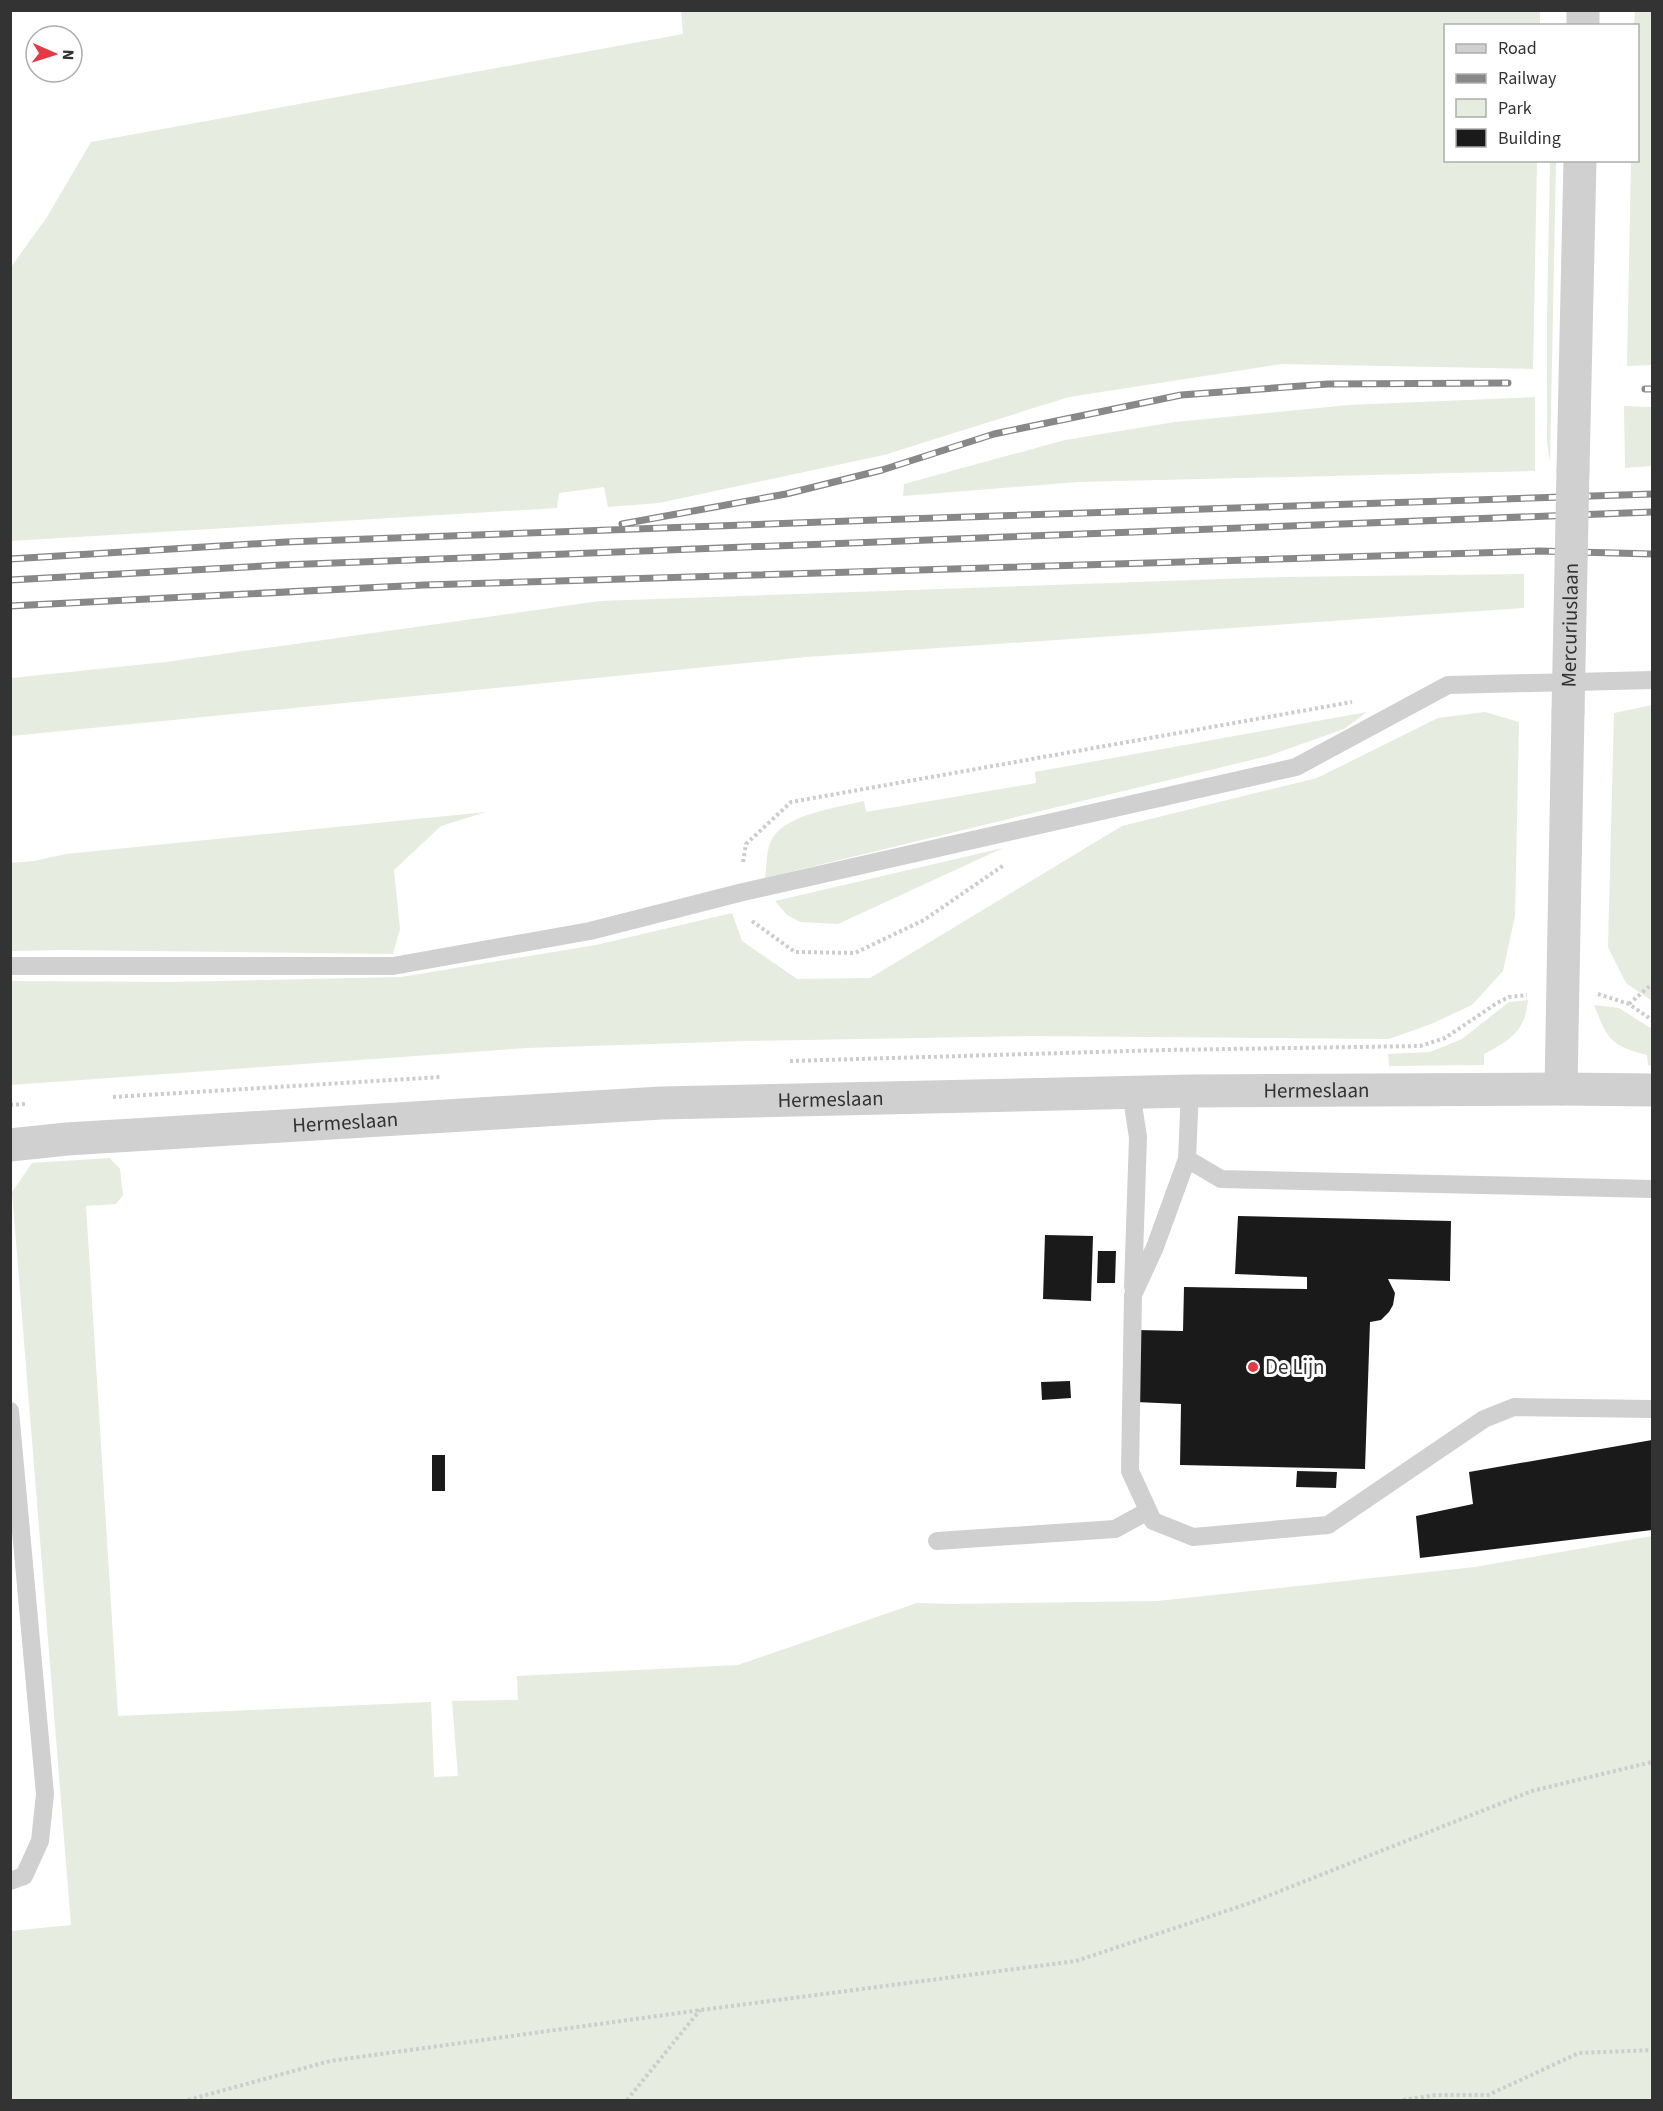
<svg xmlns="http://www.w3.org/2000/svg" width="1663" height="2111" font-family="'Source Sans 3',sans-serif">
  <style>
    .green { fill: #e6ecdf }
    .building { fill: #1a1a1a }
    .lines { fill: none; stroke-linecap: round; stroke-linejoin: round }
    .path { stroke: #cdcdcd; stroke-width: 4; stroke-dasharray: 3 3; stroke-linecap: butt }
    .service { stroke: #d0d0d0; stroke-width: 18 }
    .minor { stroke: #d0d0d0; stroke-width: 33 }
    .tertiary { stroke: #d0d0d0; stroke-width: 33 }
    .rail-casing { stroke: #888; stroke-width: 7 }
    .rail { stroke: #fff; stroke-width: 4.5; stroke-dasharray: 14; stroke-linecap: butt }
    .minor-bridge { stroke: #d0d0d0; stroke-width: 33 }
    .poi-dot { fill: #e63946; stroke: #fff; stroke-width: 2 }
    .labels { text-anchor: middle; stroke-width: 6; stroke-linejoin: round; paint-order: stroke }
    .street-label { font-size: 21px; fill: #333; stroke: #fff }
    .poi-label { font-size: 21px; fill: #333; stroke: #fff; text-anchor: start }
  </style>
  <rect width="100%" height="100%" fill="#fff"/>
  <path class="green" d="M1635,10L1652,11V365L1627,366L1631,161L1638,160V26L1634,25Z
    M681,11H1540V25L1446,26V160L1537,161L1533,369L1282,364L1069,397L884,455L659,503L608,507L604,487L559,493L557,508L11,541V267L47,217L91,142L683,34Z
    M1556,160V161L1550,462L1547,441V322L1550,161Z
    M1535,397V471L1078,482L903,496L904,484L1065,440L1175,422L1348,405Z
    M1624,406L1652,407V466L1625,468Z
    M1524,574V608L807,657L11,736V678L166,662L600,601L1282,577Z
    M1652,705V1001L1626,983L1608,947L1614,713Z
    M1367,712L1344,729L1268,756L765,878C767,866 766,847 773,837C790,813 837,808 864,801L866,812L1036,783L1035,772Z
    M1485,712L1519,722L1515,916L1503,971L1472,1005L1431,1024L1389,1039L1031,1036L747,1041L527,1048L11,1085V981L170,982L401,977L596,945L732,913L742,941L797,979L870,978L1122,826L1317,778L1438,718Z
    M486,812L441,826L394,870L400,929L393,954L62,950L11,951V863L34,861L66,854Z
    M1003,848L838,924L800,922L787,915L775,901Z
    M1528,1000C1525,1031 1511,1040 1484,1054V1065L1389,1066L1388,1054L1430,1052L1462,1039L1509,1002Z
    M1594,1005L1619,1008L1652,1029V1066L1648,1065L1647,1055C1610,1046 1607,1038 1594,1005Z
    M110,1158L120,1169L123,1195L116,1204L86,1206L118,1716L431,1702L434,1777L458,1776L452,1701L518,1700L517,1676L738,1665L917,1603L953,1604L1157,1601L1475,1567L1652,1536V2100H11V1931L71,1925L12,1192L32,1163Z"/>
  <path class="building" d="M1238,1216L1451,1221L1450,1281L1388,1279L1395,1293L1393,1305L1389,1312L1381,1320L1370,1322L1365,1469L1180,1465L1181,1404L1136,1402L1137,1330L1183,1331L1184,1287L1307,1289V1277L1235,1274Z
    M1045,1235L1093,1236L1091,1301L1043,1299Z
    M1098,1251H1116L1115,1283H1097Z
    M1070,1381L1071,1398L1042,1400L1041,1382Z
    M1652,1440V1530L1420,1558L1416,1516L1473,1504L1469,1472Z
    M432,1455H445V1491H432Z
    M1297,1471L1337,1472L1336,1488L1296,1487Z"/>
  <g class="lines">
    <path class="path" d="M743,862L746,844L791,802L1352,702
      M752,921L795,952L855,953L924,920L1004,865
      M1598,994L1629,1004L1652,1020
      M1629,1004L1652,984
      M790,1061L1164,1050L1420,1046L1445,1038L1497,1003L1509,997L1527,995
      M113,1097L441,1077
      M10,1105L25,1104
      M188,2100L330,2061L701,2010L1076,1961L1250,1903L1532,1791L1652,1762
      M627,2100L700,2010
      M1403,2100L1436,2095H1488L1579,2053L1652,2050"/>
    <path class="service" d="M10,966H393L590,931L743,892L1296,767L1448,685L1652,680
      M1190,1091L1187,1159L1155,1247L1133,1295L1130,1471L1153,1521L1193,1537L1328,1525L1484,1419L1514,1407L1652,1409
      M1131,1092L1138,1137L1133,1287
      M1187,1159L1221,1179L1652,1189
      M10,1411L45,1794L40,1841L24,1876L10,1881
      M937,1541L1115,1529L1148,1511"/>
    <path class="minor" d="M1583,26V10
      M1573,470L1580,160
      M1561,1089L1568,712"/>
    <path class="tertiary" id="s1" d="M10,1145L67,1139L661,1103L1190,1091L1561,1089L1652,1090"/>
    <defs>
      <path id="rail" d="M1645,389H1652
        M622,524L786,494L882,470L994,434L1181,395L1328,384L1508,383
        M10,559L286,542L876,520L1652,494
        M10,580L282,565L1652,512
        M10,606L424,585L1539,551L1652,554"/>
    </defs>
    <use href="#rail" class="rail-casing"/>
    <use href="#rail" class="rail"/>
    <path class="minor-bridge" id="s2" d="M1568,712L1573,470"/>
  </g>
  <circle class="poi-dot" cx="1253" cy="1367" r="6"/>
  <g class="labels">
    <g class="street-label">
      <text dy="7" stroke="none"><textPath href="#s2" startOffset="87">Mercuriuslaan</textPath></text>
      <text dy="7" stroke="none"><textPath href="#s1" startOffset="1308">Hermeslaan</textPath></text>
      <text dy="7" stroke="none"><textPath href="#s1" startOffset="822">Hermeslaan</textPath></text>
      <text dy="7" stroke="none"><textPath href="#s1" startOffset="336">Hermeslaan</textPath></text>
    </g>
    <g class="poi-label">
      <text x="1265" y="1374">De Lijn</text>
    </g>
  </g>
  <rect width="1663" height="2111" fill="none" stroke="#333333" stroke-width="24"/>
  <rect x="1444" y="24" width="195" height="138" fill="#ffffff" stroke="#adadad" stroke-width="1.5"/>
  <rect x="1456" y="44" width="30" height="9" fill="#d0d0d0" stroke="#adadad" stroke-width="1.5"/>
  <text x="1498" y="54" font-size="18" fill="#333333">Road</text>
  <rect x="1456" y="74" width="30" height="9" fill="#888888" stroke="#adadad" stroke-width="1.5"/>
  <text x="1498" y="84" font-size="18" fill="#333333">Railway</text>
  <rect x="1456" y="99" width="30" height="18" fill="#e6ecdf" stroke="#adadad" stroke-width="1.5"/>
  <text x="1498" y="114" font-size="18" fill="#333333">Park</text>
  <rect x="1456" y="129" width="30" height="18" fill="#1a1a1a" stroke="#adadad" stroke-width="1.5"/>
  <text x="1498" y="144" font-size="18" fill="#333333">Building</text>
  <g transform="translate(54 54) rotate(93)"><circle r="28" fill="#ffffff" stroke="#adadad" stroke-width="1.5"/>
  <path d="M0-4.5L10 22L0 15L-10 22Z" fill="#e63946"/>
  <text y="-9" font-size="16" font-weight="bold" text-anchor="middle" fill="#333333">N</text>
  </g>
</svg>
